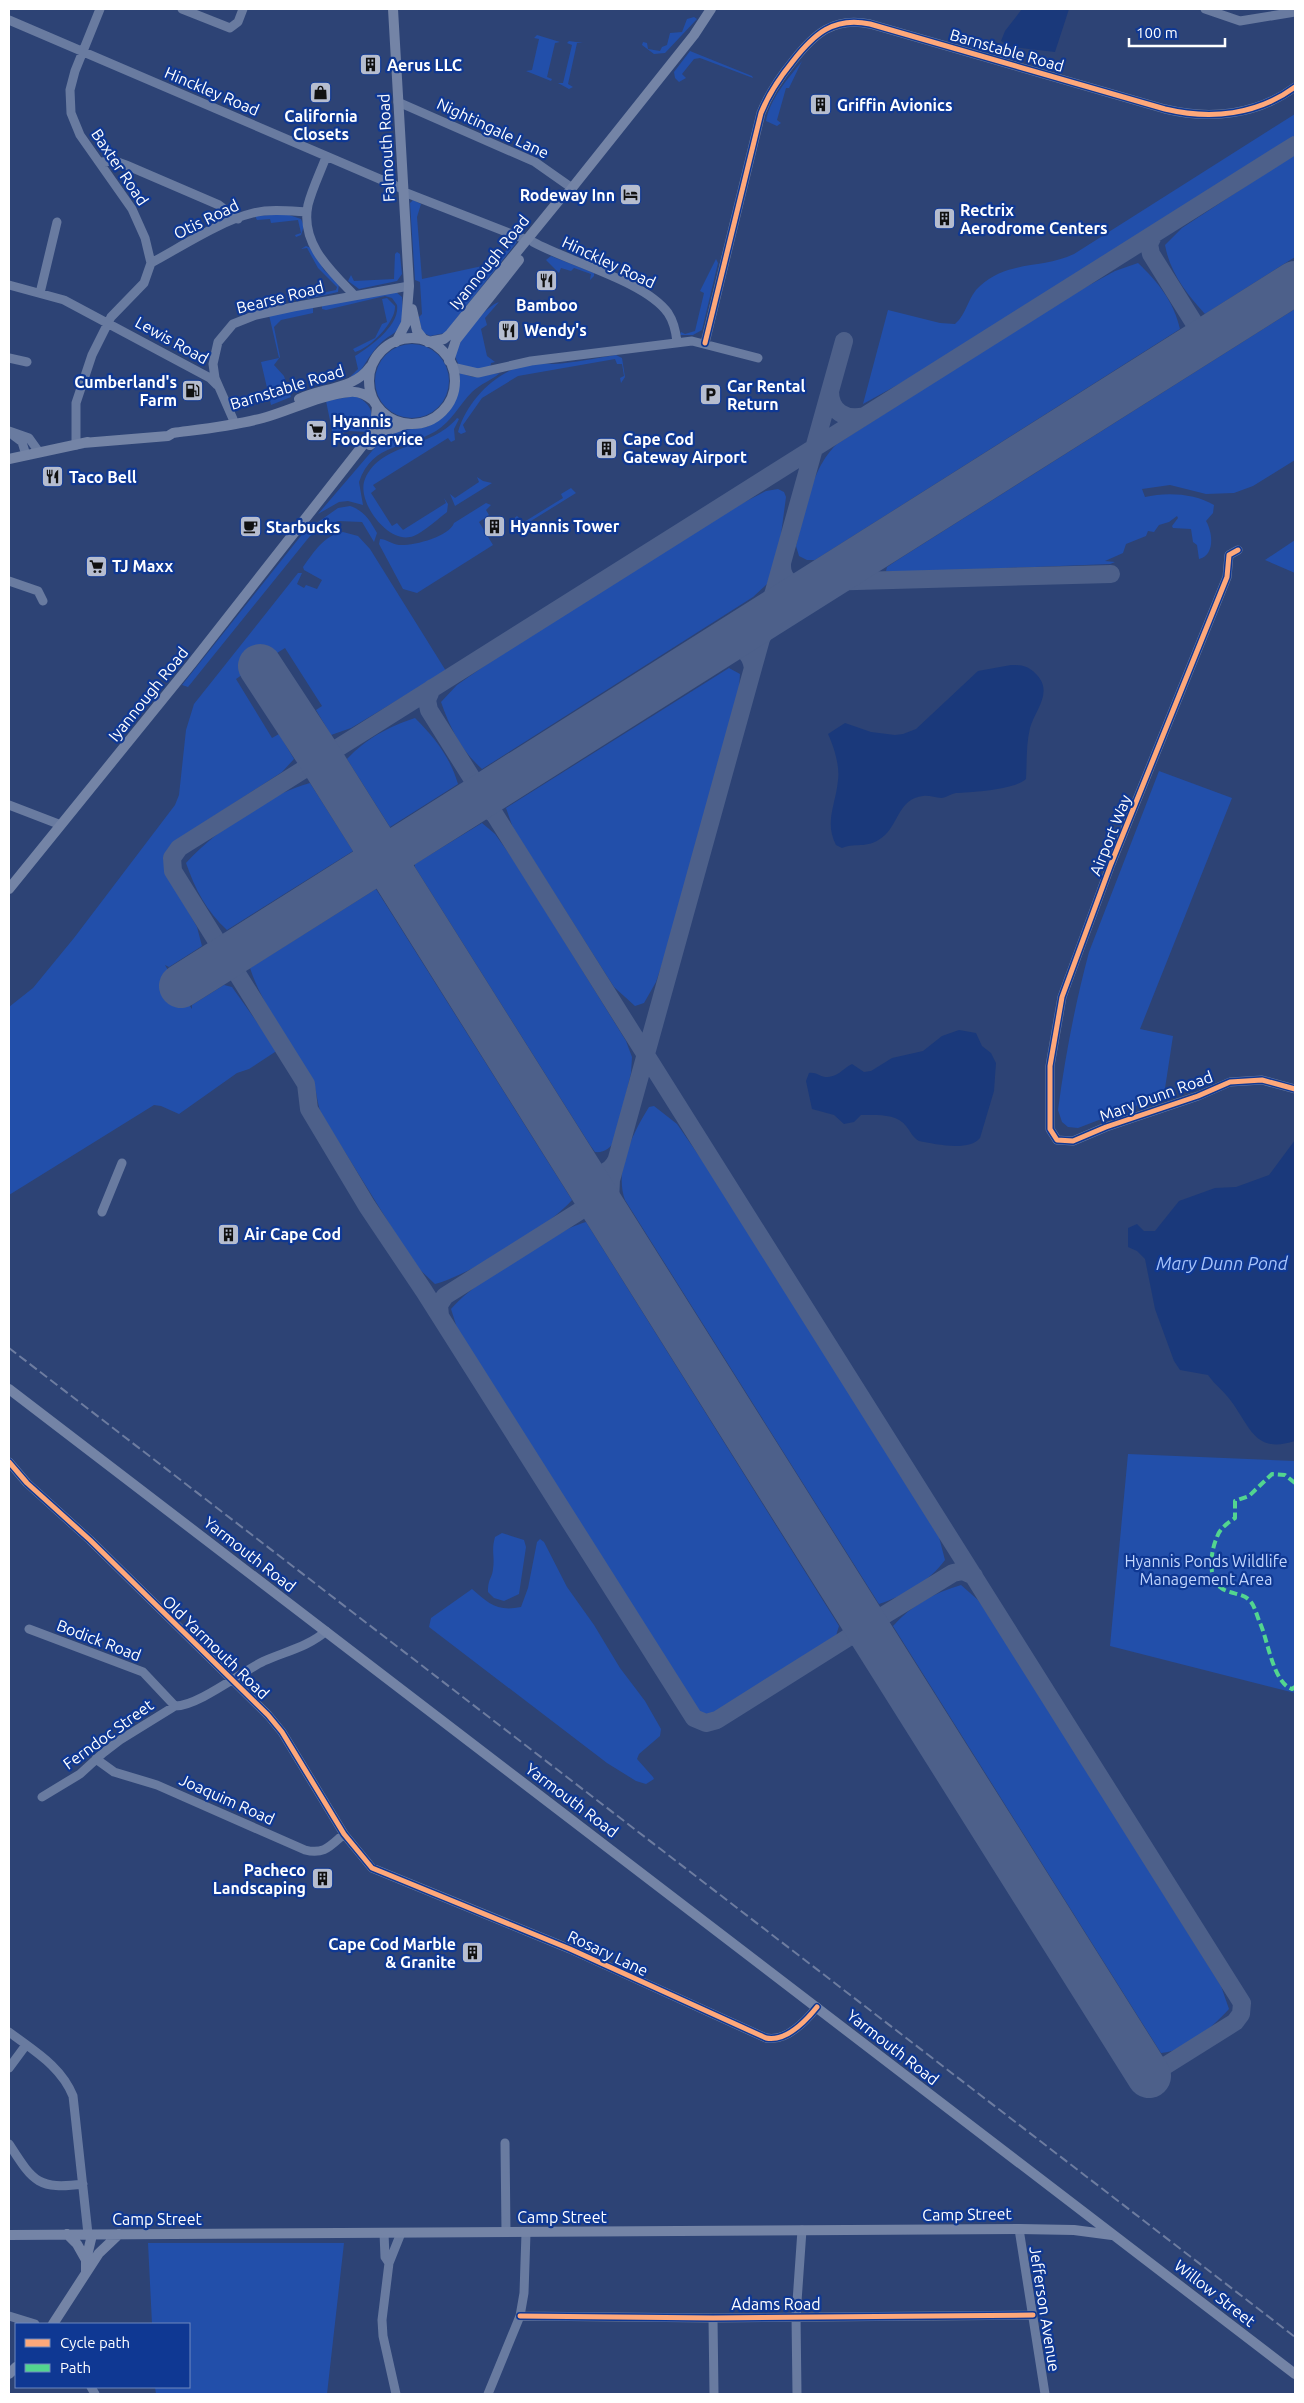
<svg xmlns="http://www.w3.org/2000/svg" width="1304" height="2403" font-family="Ubuntu,sans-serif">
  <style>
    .green { fill: #224faa }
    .water { fill: #1a397b }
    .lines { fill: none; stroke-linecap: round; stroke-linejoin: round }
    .taxiway { stroke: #4d608a; stroke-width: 18 }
    .runway { stroke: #4d608a; stroke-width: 44 }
    .minor { stroke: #697ba0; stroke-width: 9 }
    .major { stroke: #7484a6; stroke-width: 10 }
    .rail { stroke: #6d7ca0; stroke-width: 2; stroke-dasharray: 9 4; stroke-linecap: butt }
    .quiet { stroke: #53d58f; stroke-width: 4; stroke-dasharray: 8 4; stroke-linecap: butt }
    .cycleway-casing { stroke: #0f3893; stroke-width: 8 }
    .cycleway { stroke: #fea87a; stroke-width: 5 }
    .labels { text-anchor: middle; stroke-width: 4.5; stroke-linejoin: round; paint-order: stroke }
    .street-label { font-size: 16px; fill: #fff; stroke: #0f3893 }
    .poi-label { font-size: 16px; font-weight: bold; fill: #fff; stroke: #0f3893; text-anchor: start }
    .park-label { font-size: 16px; fill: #c2d6fe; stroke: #0f3893 }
    .water-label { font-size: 18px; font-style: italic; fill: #a6c3fb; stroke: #0f3893 }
  </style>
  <rect width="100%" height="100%" fill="#2d4375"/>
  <path class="green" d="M694,17L697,19L665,53L654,54L642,45L643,42L647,43L648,49L660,51L662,47L667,45L670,33L682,32L687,19Z
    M537,35L560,42L555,43L547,77L552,79L551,81L526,71L532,70L539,39L534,38Z
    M569,41L583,43H577L568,84L573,87L569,89L558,83H563L572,45L567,43Z
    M690,51L752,76L753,78L700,58L694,59L682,74L686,78L679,82L675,78L674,72Z
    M802,61L789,88H786L777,120L781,123L777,126L766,121C770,98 788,79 802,61Z
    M1295,114V136L919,373L863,404L888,310L940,323L955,324C967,314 968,296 980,286C1008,260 1043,269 1074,254Z
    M1295,154V257L1205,314C1187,294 1170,273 1165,245L1182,228Z
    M413,200L421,204L417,217L422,279L487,265L491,269L512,243L510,238L517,242L445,333L430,336L422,332L419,317L422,314L420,282L415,280L410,203Z
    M286,214L301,219L304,226L301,235L296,237L295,235L301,233L298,220L271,223L270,219L257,220L255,216Z
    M306,246L311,248L324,270L339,284L338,292L308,299L307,296L336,290L337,287L318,268L307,248L301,249Z
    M397,252L400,254L402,274L397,281L359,289L348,281L351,275L354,281L394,279L395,254Z
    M551,256L594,273V276L590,280L591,274L574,268L571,271L561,268L559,273L546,260Z
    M716,259L718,263L702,330L693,335H680L681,332L685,334L695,331L704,293L700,291Z
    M1138,263C1158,282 1174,302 1180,329L815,560H807L799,556L796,546C805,512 811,468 837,444L1064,299L1115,271Z
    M396,292L402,297C405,342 393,325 373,352C361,367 366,369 347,380L358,369L355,356C371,346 400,325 397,305L392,298L385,296L326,310L322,309V305Z
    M387,298L395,306C396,322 370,348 355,352L353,349L375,338L382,324L387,322L382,299Z
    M499,302L485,318L487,325L481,329L487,356L495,362L491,363L490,368L475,371L459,365C457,361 455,358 455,353C457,340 487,305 499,302Z
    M313,307V313L281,320L274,327L280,357L274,365L284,376L291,397L271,405L261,362L279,358L269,315Z
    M1295,309V460L1253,486L1234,493L1206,494L1170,485L1142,489L1145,497C1165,492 1195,493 1214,505L1213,513L1206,521C1213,533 1215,555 1199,559L1197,545L1193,542L1191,529L1173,528L1172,526L1178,518L1177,516L1169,522L1159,525L1154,532L1148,531L1146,536L1126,544L1123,553L1105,561L1115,562L1110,564L904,572L886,571L887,567L896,561Z
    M375 381a37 37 0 1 1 74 0a37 37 0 1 1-74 0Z
    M616,355L622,358L625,377L621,383L620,378L624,376L622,364H617L615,359L518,376L482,398L463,425L466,432L461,434L458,432C467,401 494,374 524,365C535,362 543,364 554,364C574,363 596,358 616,355Z
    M460,373L473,377L500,373C492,380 480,384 472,392C459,405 452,421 436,431C406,449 373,442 359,482L363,505L348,501L339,502L318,514L384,437L402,430L427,427L447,414L457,396Z
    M355,396C372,403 376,416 368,432L349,431L333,435L326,401Z
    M457,418L459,419L454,429L455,440L451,442L448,438L373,485L376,489L371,493L392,526L397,523L403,530L446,503L444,498L448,504L447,512C438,519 419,536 410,537C386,542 356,500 365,479C382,441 431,450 457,418Z
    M477,477L483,481L492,483L455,506L450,494L455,498L479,482Z
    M571,488L576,493L518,529L513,519L517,516L524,522L563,498L561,494Z
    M778,489L784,492L786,497L780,542L774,567L767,584L753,597L482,769C461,750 450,728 441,702L457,685L503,653L735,507L766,491Z
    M486,503L491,505L486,510L489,515L479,522L493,545L417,593L403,589L379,544L380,539C386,539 392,544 399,545C413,546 449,537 454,523Z
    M350,506C365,511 370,521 377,533L374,542L362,522L338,521L310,536L188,687L182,685L304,532L338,508Z
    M343,532L358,536L370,549L446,671L351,728L331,735L316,710L322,706L285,648L269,658L264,652L249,662L252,668L236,679L272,738L279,734L294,759L282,772L174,842L165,854L164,869L197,927L202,946L169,967L165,965L170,974L174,973L190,998L186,1000L192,1009V1005L224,985L232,987L276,1049L275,1052L249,1069L237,1073L179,1114L161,1106L154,1105L9,1195V1007L33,988L74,938L175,805L179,795L186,730L194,704L298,573H302L297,584L304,588L306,585L317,589L322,580L304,570L303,567C314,552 324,535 343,532Z
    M1295,540V573L1265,560Z
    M729,668L740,674L739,689L672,934L656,982L644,1003L635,1006L614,987L513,828L506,808Z
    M415,718C435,738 450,757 458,784L390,827L347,759C367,738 388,727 415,718Z
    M1159,771L1232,798L1140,1029L1173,1036L1164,1095L1078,1128L1068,1127L1062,1122L1058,1110C1065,1057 1075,1004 1089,952Z
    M310,783L353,851L227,930C207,912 195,889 186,863C215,831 267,795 310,783Z
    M482,823L495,834L515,862L626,1041L632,1057L631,1073L615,1140C611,1148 604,1153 595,1152L590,1145L415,867V864Z
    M376,889L572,1200C547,1228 471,1274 435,1284L415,1265L322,1115C316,1103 318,1090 311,1079C292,1042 263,1008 250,968Z
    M654,1106L677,1124L713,1176L939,1537L945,1560C930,1581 903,1596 879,1604L625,1200C614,1170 633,1133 649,1107Z
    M586,1222L839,1626L835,1639L711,1717L701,1716L692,1706L476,1363L458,1331L451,1309C473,1283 553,1231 586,1222Z
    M1128,1454L1295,1461V1693L1110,1646Z
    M502,1533L524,1540L526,1547L519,1594L504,1601L494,1598L488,1592C488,1578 492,1579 493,1569C495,1556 491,1551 495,1537Z
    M540,1539L544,1542L567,1587L594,1625L620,1668L645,1701L661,1729L660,1736L639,1754L637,1759L653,1777L654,1779L646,1784L636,1781L607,1763L429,1627L431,1618L472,1589C488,1603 497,1612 521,1607L528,1588L537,1542Z
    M961,1585L978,1600L998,1629L1221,1986L1229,2009C1212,2027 1187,2051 1161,2053L893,1626C912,1605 934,1593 961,1585Z
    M148,2243H344L327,2394H156L155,2387H189V2324H152Z"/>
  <path class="water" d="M1022,9H1069L1055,52L1012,47L1001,41L1005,31Z
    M1011,665C1022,665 1028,666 1036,674C1054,692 1035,710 1030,728C1026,745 1027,762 1026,779C1014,790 972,792 956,793C951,794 947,797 942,798C935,798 929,795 923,796C899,799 899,822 885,835C869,850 857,842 842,848L836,845C824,822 836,804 838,780C840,766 834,747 828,734L845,723L871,732L895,735L903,734L916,729L978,671Z
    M959,1030L976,1033L982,1046L991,1053L996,1063L994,1091L980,1138C969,1152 935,1144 919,1141C912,1137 911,1132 906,1126C897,1113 875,1115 861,1115L854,1122L844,1124L834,1115L812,1109L806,1081L809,1073C816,1072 819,1076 825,1077C839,1077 842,1069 852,1064L864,1072L871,1071L892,1058L923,1051L942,1036Z
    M1295,1140V1441C1255,1454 1251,1428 1231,1401C1224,1391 1215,1385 1208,1375L1180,1370L1174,1361L1155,1309L1145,1259L1137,1251L1128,1247V1228L1137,1224L1144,1231H1155L1179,1201L1215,1188L1236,1187L1269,1175Z"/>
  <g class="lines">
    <path class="taxiway" d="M1154,234L1149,244L1151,254L1196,326L1205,332L1221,331
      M1189,351L1196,340V326
      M830,391C830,411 845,421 865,416
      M782,564C781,585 800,588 816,585
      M821,582L1111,574
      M751,626L766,610L773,595L844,341
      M721,645C738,645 750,649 753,668
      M432,688L427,700L429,710L1242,2003L1241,2014L1235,2022L1149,2076
      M331,776L328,760L333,751
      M465,807L480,804L493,813
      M493,812L490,800L498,786
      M576,1164C590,1176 608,1179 617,1159
      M583,1209L590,1196L588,1184
      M617,1230L610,1201L611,1180L761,639L770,621L782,607
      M440,1316L439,1305L445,1296L583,1209L596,1207L609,1217
      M849,1637L857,1625V1611
      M877,1643L864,1636L849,1637L717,1720L706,1723L694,1718L424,1291L367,1206L309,1109L306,1084L173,871L172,858L179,848L1295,145
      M877,1643L875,1629L881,1617L953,1573L963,1571L974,1576"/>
    <path class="runway" d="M260,666L321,759L1149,2076
      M181,986L1295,283"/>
    <path class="minor" d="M182,9L230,28L238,22L243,9
      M1205,9L1240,21L1295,12
      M9,20L403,189
      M398,102L535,162L572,188
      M326,157C320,173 312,189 308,205C300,243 330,270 354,295
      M100,162L115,161L126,165L219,205L238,219
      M404,192L527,240
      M533,242C569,262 645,281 668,313C674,322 676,332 677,342
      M151,263C181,247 220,221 253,213C270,209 289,211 307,212
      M9,285L64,300L210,378L217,385
      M40,293L57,222
      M705,343L761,113C769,93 780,77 793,61C814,34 834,16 870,24L1165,109C1211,120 1257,115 1295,87
      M9,358L27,362
      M452,367L478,373L531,361L692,341L758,358
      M233,419L215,378L213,364L218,342L233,324L256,315L293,307L409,286
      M9,431L29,438L39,452
      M14,436L22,442L26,455
      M76,445V403L92,355L111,317L144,283L151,263L145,238L132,209L80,135L71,113L70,90L75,71L100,9
      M1238,550L1229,555L1227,577L1111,864L1062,997L1050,1066V1129L1057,1140L1073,1141L1106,1127L1198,1096L1230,1082L1262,1080L1295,1089
      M9,581L38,591L43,601
      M9,805L61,825
      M102,1212L122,1163
      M9,1462L27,1483L90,1540L268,1715L282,1732L344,1834L372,1868L570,1949L766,2038C786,2042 805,2022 817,2007
      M29,1629L143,1672L175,1706
      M96,1759L114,1772L157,1785L305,1850C324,1855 330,1846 344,1834
      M42,1797L80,1774L103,1753L120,1740L175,1706C198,1706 241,1672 264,1661C284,1652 310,1646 326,1631
      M9,2032C34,2051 61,2066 73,2096L88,2234
      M9,2068L26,2045
      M505,2143L506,2232
      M9,2144C33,2181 37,2190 83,2184
      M1019,2229L1045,2394
      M384,2233L385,2257L389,2263
      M9,2316L35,2324
      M520,2316L713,2318L1033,2315
      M713,2318L714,2394
      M91,2387L95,2394
      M396,2394L383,2336L382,2320L389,2263L401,2233
      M488,2394L520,2316L524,2293L526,2233
      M797,2394L796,2316L802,2230"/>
    <path class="major" d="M393,9L409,286L406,323L396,342
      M412,309L417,331L424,340
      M369 381a43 43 0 1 1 86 0a43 43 0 1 1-86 0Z
      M428,342L444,339L450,334L560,199L568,193L694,35L711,9
      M449,361L456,340L519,260
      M299,399C322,388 355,389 370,367
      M83,443L168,436L173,433C203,429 233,426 263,418C292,410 319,395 350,392C359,391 368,396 374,401
      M370,445L384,432L406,424
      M9,459L88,442
      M9,889L192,663L363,445L375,427L377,406
      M9,1389L1295,2374
      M67,2234L77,2244L86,2260
      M9,2235L1019,2229L1074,2230L1112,2235
      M86,2272V2260L92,2235
      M53,2324L99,2253L119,2234
      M9,2374L16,2367"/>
    <path class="rail" d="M9,1348L1295,2337"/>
    <path class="quiet" d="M1295,1483L1285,1475L1272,1474L1249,1496L1235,1501V1518C1228,1523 1220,1528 1217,1537C1211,1550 1207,1577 1220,1587C1229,1595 1244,1592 1251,1602C1255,1607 1257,1616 1260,1623C1268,1640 1273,1683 1292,1689L1295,1687"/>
    <defs>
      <path id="cycleway" d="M705,343L761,113C769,93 780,77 793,61C814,34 834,16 870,24L1165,109C1211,120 1257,115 1295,87
        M1238,550L1229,555L1227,577L1111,864L1062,997L1050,1066V1129L1057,1140L1073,1141L1106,1127L1198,1096L1230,1082L1262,1080L1295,1089
        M9,1462L27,1483L90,1540L268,1715L282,1732L344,1834L372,1868L570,1949L766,2038C786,2042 805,2022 817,2007
        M520,2316L713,2318L1033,2315"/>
    </defs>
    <use href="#cycleway" class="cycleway-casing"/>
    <use href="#cycleway" class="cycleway"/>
  </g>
  <defs>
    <symbol id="building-square" viewBox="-11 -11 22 22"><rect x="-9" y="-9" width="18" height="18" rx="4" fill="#b6bdcf" stroke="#0f3893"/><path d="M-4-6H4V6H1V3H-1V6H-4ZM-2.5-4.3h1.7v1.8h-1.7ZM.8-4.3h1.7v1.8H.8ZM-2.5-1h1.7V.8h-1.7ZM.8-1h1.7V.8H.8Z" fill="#111"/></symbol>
    <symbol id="shop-square" viewBox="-11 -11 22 22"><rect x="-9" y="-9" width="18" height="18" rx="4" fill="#b6bdcf" stroke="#0f3893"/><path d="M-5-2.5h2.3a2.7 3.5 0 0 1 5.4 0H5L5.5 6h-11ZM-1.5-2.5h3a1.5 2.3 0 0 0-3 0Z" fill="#111"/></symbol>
    <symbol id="hotel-square" viewBox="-11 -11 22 22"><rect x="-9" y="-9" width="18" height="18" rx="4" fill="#b6bdcf" stroke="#0f3893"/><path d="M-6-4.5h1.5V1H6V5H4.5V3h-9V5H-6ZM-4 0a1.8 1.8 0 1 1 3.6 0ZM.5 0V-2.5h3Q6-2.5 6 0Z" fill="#111"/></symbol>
    <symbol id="restaurant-square" viewBox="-11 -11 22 22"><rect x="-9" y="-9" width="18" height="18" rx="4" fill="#b6bdcf" stroke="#0f3893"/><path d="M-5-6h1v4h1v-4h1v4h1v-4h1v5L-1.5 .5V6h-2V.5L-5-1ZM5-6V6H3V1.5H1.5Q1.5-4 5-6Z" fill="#111"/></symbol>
    <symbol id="fuel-square" viewBox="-11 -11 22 22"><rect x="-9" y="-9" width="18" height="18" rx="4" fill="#b6bdcf" stroke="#0f3893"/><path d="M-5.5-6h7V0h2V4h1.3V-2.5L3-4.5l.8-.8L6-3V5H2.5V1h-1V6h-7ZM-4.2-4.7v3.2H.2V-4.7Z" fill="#111"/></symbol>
    <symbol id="parking-square" viewBox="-11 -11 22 22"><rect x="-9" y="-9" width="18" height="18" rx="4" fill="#b6bdcf" stroke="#0f3893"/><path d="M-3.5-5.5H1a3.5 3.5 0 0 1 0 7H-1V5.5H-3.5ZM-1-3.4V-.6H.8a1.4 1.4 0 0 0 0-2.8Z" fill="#111"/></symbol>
    <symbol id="supermarket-square" viewBox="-11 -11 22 22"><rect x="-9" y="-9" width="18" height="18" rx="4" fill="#b6bdcf" stroke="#0f3893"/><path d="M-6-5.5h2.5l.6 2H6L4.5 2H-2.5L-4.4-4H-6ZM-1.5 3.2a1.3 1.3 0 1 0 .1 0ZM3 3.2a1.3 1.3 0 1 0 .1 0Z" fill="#111"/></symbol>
    <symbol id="cafe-square" viewBox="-11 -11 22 22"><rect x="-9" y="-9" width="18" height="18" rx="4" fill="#b6bdcf" stroke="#0f3893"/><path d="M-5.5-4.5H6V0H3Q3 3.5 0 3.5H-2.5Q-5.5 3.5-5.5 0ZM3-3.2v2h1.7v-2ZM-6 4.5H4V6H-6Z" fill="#111"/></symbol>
  </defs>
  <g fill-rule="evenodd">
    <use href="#building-square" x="358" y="52" width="25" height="25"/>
    <use href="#shop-square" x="308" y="80" width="25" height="25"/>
    <use href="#building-square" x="808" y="92" width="25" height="25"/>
    <use href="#hotel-square" x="618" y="182" width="25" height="25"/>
    <use href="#building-square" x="932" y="206" width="25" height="25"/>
    <use href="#restaurant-square" x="534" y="268" width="25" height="25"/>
    <use href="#restaurant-square" x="496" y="318" width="25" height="25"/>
    <use href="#fuel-square" x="180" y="378" width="25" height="25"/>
    <use href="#parking-square" x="698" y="382" width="25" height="25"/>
    <use href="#supermarket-square" x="304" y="418" width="25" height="25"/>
    <use href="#building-square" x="594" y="436" width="25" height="25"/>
    <use href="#restaurant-square" x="40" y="464" width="25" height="25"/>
    <use href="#building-square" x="482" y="514" width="25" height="25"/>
    <use href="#cafe-square" x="238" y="514" width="25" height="25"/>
    <use href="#supermarket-square" x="84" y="554" width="25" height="25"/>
    <use href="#building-square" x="216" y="1222" width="25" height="25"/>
    <use href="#building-square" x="310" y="1866" width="25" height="25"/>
    <use href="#building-square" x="460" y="1940" width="25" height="25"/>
  </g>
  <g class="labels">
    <g class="street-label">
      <text transform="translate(1007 50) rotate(16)" y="6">Barnstable Road</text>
      <text transform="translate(212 91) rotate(23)" y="6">Hinckley Road</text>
      <text transform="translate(493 128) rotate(25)" y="6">Nightingale Lane</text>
      <text transform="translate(386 148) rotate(-93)" y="6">Falmouth Road</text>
      <text transform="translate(120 167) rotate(56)" y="6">Baxter Road</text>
      <text transform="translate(206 219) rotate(-26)" y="6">Otis Road</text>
      <text transform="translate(489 262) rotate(-51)" y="6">Iyannough Road</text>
      <text transform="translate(609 262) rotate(25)" y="6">Hinckley Road</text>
      <text transform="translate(280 297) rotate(-14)" y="6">Bearse Road</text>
      <text transform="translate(172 340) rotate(29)" y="6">Lewis Road</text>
      <text transform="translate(287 387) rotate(-17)" y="6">Barnstable Road</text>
      <text transform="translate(148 694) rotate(-51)" y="6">Iyannough Road</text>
      <text transform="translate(1110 835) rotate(-68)" y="6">Airport Way</text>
      <text transform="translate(1156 1096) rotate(-20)" y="6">Mary Dunn Road</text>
      <text transform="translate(250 1554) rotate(38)" y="6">Yarmouth Road</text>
      <text transform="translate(99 1640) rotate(21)" y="6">Bodick Road</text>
      <text transform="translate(216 1647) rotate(44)" y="6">Old Yarmouth Road</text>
      <text transform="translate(108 1734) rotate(-36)" y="6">Ferndoc Street</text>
      <text transform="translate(227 1799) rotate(24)" y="6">Joaquim Road</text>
      <text transform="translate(572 1800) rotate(37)" y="6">Yarmouth Road</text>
      <text transform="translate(608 1953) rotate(25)" y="6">Rosary Lane</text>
      <text transform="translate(893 2047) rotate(38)" y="6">Yarmouth Road</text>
      <text transform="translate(967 2214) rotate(-1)" y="6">Camp Street</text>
      <text x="562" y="2223">Camp Street</text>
      <text x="157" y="2225">Camp Street</text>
      <text transform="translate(1215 2293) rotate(38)" y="6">Willow Street</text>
      <text x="776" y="2310">Adams Road</text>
      <text transform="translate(1045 2309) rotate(81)" y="6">Jefferson Avenue</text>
    </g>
    <g class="poi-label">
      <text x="387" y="71">Aerus LLC</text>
      <text x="837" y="111">Griffin Avionics</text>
      <text x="321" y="122" text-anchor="middle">California<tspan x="321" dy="18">Closets</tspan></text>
      <text x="615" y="201" text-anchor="end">Rodeway Inn</text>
      <text x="960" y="216">Rectrix<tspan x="960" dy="18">Aerodrome Centers</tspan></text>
      <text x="547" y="311" text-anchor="middle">Bamboo</text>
      <text x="524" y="336">Wendy's</text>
      <text x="177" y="388" text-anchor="end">Cumberland's<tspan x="177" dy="18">Farm</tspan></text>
      <text x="727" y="392">Car Rental<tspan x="727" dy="18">Return</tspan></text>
      <text x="332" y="427">Hyannis<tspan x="332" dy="18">Foodservice</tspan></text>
      <text x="623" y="445">Cape Cod<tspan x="623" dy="18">Gateway Airport</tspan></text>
      <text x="69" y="483">Taco Bell</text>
      <text x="510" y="532">Hyannis Tower</text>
      <text x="266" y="533">Starbucks</text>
      <text x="112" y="572">TJ Maxx</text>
      <text x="244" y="1240">Air Cape Cod</text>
      <text x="306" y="1876" text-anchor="end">Pacheco<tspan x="306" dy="18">Landscaping</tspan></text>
      <text x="456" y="1950" text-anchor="end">Cape Cod Marble<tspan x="456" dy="18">&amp; Granite</tspan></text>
    </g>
    <g class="park-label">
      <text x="1206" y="1567">Hyannis Ponds Wildlife<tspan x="1206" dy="18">Management Area</tspan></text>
    </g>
    <g class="water-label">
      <text x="1222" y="1270">Mary Dunn Pond</text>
    </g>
  </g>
  <rect width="1304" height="2403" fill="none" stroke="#ffffff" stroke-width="20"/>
  <rect x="15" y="2323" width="175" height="65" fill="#0f3893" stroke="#6f88be"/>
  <rect x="25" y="2339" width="25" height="8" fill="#fea87a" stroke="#6f88be"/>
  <text x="60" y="2348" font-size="15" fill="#ffffff">Cycle path</text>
  <rect x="25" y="2364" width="25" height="8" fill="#53d58f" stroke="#6f88be"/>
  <text x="60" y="2373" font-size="15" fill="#ffffff">Path</text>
  <path d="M1129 38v8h96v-8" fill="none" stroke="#ffffff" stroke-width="2.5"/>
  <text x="1136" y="38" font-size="15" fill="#ffffff" stroke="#0f3893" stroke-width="4" paint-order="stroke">100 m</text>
</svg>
